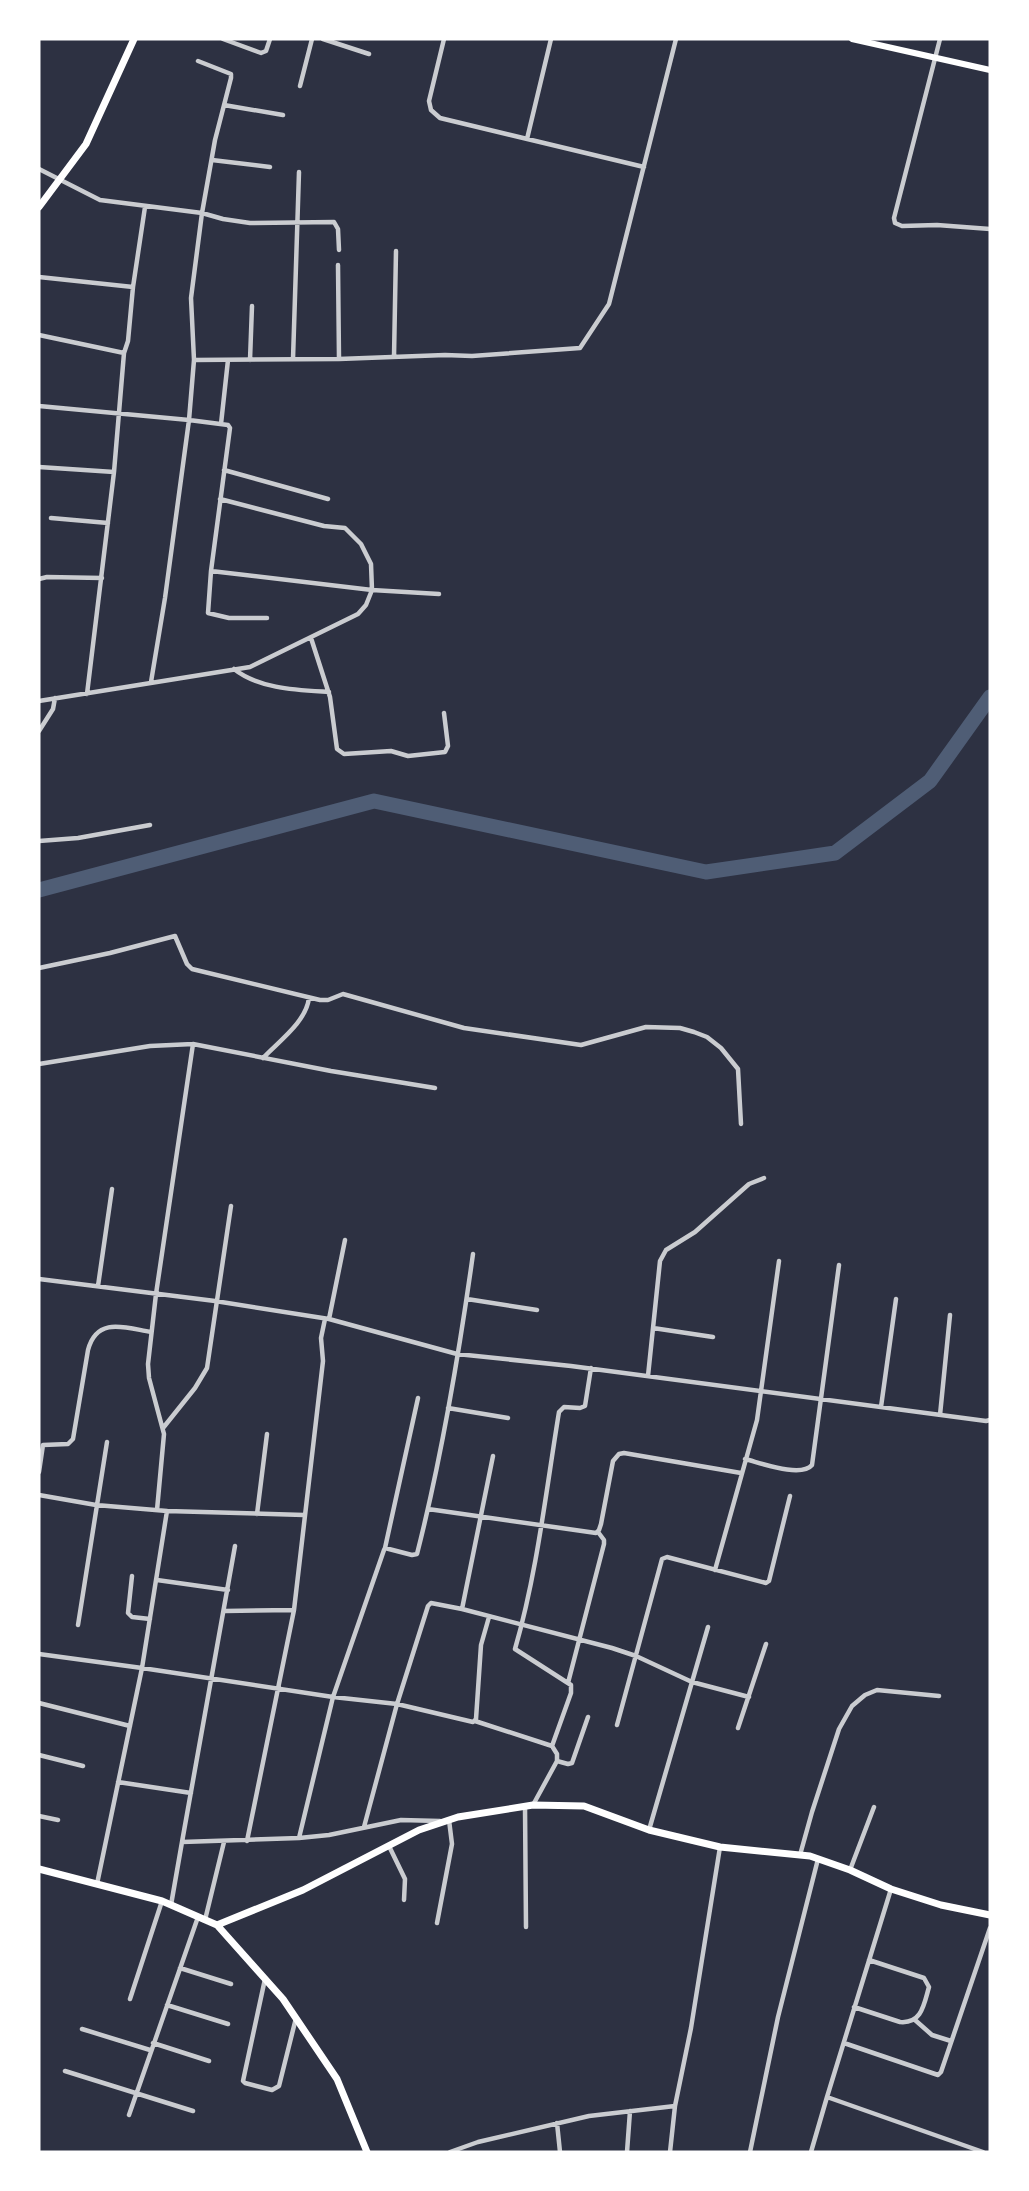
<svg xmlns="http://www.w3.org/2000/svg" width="1029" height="2191" font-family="'Fira Sans Condensed',sans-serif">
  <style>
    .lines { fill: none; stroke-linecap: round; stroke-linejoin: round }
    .river { stroke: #4f5d75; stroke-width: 15 }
    .minor { stroke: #caccd0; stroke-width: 4.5 }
    .secondary { stroke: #fff; stroke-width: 6 }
    .primary { stroke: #fff; stroke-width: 7 }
  </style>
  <rect width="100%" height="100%" fill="#2d3142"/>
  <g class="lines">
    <path class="river" d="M39,890L374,801L706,872L835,853L930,781L990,697"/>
    <path class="minor" d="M223,39L261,53L266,51L270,39
      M323,39L369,54
      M444,39L429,101L431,110L440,118L644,167
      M940,39L894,218L895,223L902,226L937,225L990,229
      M300,86L312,39
      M224,105L283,115
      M527,139L551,39
      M212,160L270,167
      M39,169L100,200L202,213L223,219L250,223L334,222L338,229L339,250
      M338,265L339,359
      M39,277L133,287
      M39,335L124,353L114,472L39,467
      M124,353L128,341L133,287L145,207
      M394,357L396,251
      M293,359L299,172
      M194,360L191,298L202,213L215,140L231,78V74L198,61
      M250,360L252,306
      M39,406L189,420L194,360L339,359L445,355L472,356L580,348L609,304L676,39
      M221,424L228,360
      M224,470L328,499
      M51,518L108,523
      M211,571L372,590L439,594
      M39,579L47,577L102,578
      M311,638L330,697L337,749L344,754L391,751L408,756L445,752L448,746L444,713
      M234,669C259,689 298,690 329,692
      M151,682L165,598L189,420L228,425L230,428L211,571L208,613L229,618H267
      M87,694L114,472
      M39,701L250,667L358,614L366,605L372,590L371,564L361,544L345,528L324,526L220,499
      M39,731L53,709L55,698
      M39,841L78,838L150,825
      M39,968L110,953L175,936L187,964L192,969L320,1000H328L343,994L464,1028L581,1045L646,1027L680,1028L694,1032L707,1037L721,1048L738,1069L741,1124
      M263,1058C279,1041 306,1022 309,998
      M39,1064L150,1046L193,1044L331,1071L435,1088
      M39,1279L215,1301L329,1319L457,1354L571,1366L986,1421L990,1420
      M98,1286L112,1189
      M467,1299L537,1310
      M329,1319L345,1240
      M653,1328L713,1337
      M648,1376L660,1261L666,1250L695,1232L749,1184L764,1178
      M881,1407L896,1299
      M448,1408L508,1418
      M940,1415L950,1315
      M163,1428L195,1388L207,1368L231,1206
      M745,1459C761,1463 801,1478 812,1465L839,1265
      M39,1472L43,1445L68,1444L73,1439L88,1350C97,1316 126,1328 151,1332
      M39,1495L96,1505L167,1511L142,1668L97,1884
      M428,1509L596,1533L599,1530L601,1524L613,1461L619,1454L624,1453L741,1473
      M157,1510L164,1434L149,1378L148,1364L156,1294L193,1044
      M167,1511L304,1515
      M257,1514L267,1434
      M235,1546L182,1842L299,1838L329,1835L401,1820L440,1821
      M385,1548L418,1398
      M715,1570L757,1420L779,1261
      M132,1576L128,1613L132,1617L150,1619
      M157,1580L228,1590
      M462,1609L493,1456
      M225,1611L294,1610L323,1361L321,1338L325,1319
      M78,1625L107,1442
      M39,1654L142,1668L333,1697L397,1704L473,1722L476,1719L481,1645L489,1617
      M568,1683L604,1544V1540L598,1532
      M39,1703L130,1726
      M475,1721L552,1746L557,1754V1761L533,1805
      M617,1725L662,1559L667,1557L766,1583L769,1581L790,1496
      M738,1728L766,1644
      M552,1746L571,1693V1685L515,1649C537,1573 546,1491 559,1412L564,1407L580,1408L585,1406L591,1368
      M39,1755L83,1766
      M557,1761L568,1764L572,1763L588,1717
      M118,1782L191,1793
      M525,1806L526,1927
      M39,1816L58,1820
      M364,1827L397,1704L428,1606L431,1603L462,1609L612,1648L636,1656L692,1682L749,1697
      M649,1830L708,1627
      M299,1838L333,1697L384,1550L385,1548L412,1555L417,1554C442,1456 459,1354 473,1254
      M247,1841L294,1610
      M389,1846L405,1879L404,1900
      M800,1855L812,1812L839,1729L852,1706L865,1695L877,1690L939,1696
      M850,1870L874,1807
      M891,1889L827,2097L983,2152
      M171,1905L182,1842
      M205,1920L224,1842
      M437,1923L452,1844L449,1820
      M180,1968L231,1984
      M265,1979L243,2081L245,2083L272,2090L279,2086L296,2018
      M130,1999L162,1901
      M167,2005L228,2024
      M854,2007L900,2022C922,2024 924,2004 929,1987L924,1978L869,1960
      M915,2020L932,2035L951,2041
      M82,2029L150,2050
      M153,2043L209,2061
      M844,2043L938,2075L941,2072L990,1928
      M65,2071L193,2111
      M129,2115L198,1917
      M557,2123L560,2152
      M450,2152L478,2142L589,2116L675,2106L691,2028L720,1847
      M627,2152L630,2111
      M670,2152L675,2106
      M750,2152L778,2017L818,1859
      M811,2152L827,2097"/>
    <path class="secondary" d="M852,39L990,70"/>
    <path class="primary" d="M39,207L86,144L134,39
      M39,1869L162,1901L217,1925L283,1999L337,2079L367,2152
      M217,1925L303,1890L419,1830L458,1817L533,1805L584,1806L649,1830L720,1847L810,1856L850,1870L891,1889L941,1905L990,1915"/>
  </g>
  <rect width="1029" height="2191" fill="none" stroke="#ffffff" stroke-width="81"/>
</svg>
